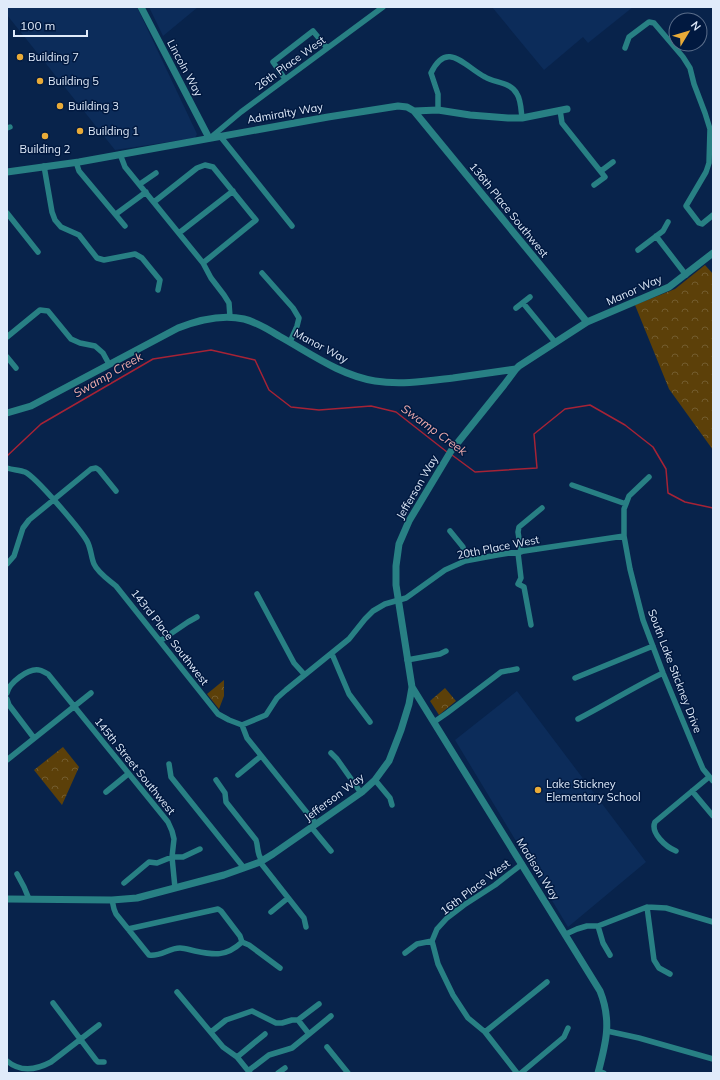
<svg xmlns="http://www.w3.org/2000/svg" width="720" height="1080" font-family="Mulish,sans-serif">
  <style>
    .built { fill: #0c2c5a }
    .park { fill: url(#park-crowns) }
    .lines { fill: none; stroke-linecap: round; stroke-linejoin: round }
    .stream { stroke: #a62336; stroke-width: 1.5 }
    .minor { stroke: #288084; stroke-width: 5.5 }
    .tertiary { stroke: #288084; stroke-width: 7 }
    .poi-dot { fill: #e9ab38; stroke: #011940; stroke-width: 1.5 }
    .labels { text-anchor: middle; stroke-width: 3; stroke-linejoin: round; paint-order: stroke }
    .poi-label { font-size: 11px; fill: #e0ebfa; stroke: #011940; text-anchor: start }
    .street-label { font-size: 11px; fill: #e0ebfa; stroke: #011940 }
    .water-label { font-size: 12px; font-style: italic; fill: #eeabac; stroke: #011940 }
  </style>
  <defs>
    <pattern id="park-crowns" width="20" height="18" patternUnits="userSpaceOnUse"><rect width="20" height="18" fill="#5c4009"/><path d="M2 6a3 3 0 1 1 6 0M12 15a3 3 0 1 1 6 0" fill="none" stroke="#735c2e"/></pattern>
  </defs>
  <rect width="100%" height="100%" fill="#08234b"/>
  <path class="built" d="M7,7H137L197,134L195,138L115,150L7,15Z
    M149,7H198L163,36Z
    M492,7H633L588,43L583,37L544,70Z
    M517,691L646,862L568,927L455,740Z"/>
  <path class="park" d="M705,265L713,274V450L669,389L635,305L675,289Z
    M224,680V696L219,709L207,694Z
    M445,688L456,701L439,715L430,701Z
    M63,747L79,767L62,805L34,770Z"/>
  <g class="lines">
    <path class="stream" d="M452,455L475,472L537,468L534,434L565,409L590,405L625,425L653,447L666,469L668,493L685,502L713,508
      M7,456L41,424L153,359L211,350L255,360L269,390L291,407L319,410L371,406L396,412L447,452"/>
    <path class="minor" d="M625,48L629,37L649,22L654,23L683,57L690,68L694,84L705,113L710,129L709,163L706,172L686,206L699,223L702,224L713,215
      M285,79L273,62L313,31L327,48
      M438,110V94L431,73C447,39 465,67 485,77C495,83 511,82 517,94C521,100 521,110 522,118
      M560,110L562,123L605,177L594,185
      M7,128L10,127
      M220,136L292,226
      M210,138L241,112L383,7
      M120,154L125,167L203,263L211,278L224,295L229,303L230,317
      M76,162L79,171L125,226
      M44,166L52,212L55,220L61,227L79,235L97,258L104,260L135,254L142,258L160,280L158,290
      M601,171L613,162
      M140,184L156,173
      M154,202L197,168L205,165L213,167L256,220L203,263
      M7,213L38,252
      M116,214L146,192
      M179,233L233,191
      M656,236L686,275
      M638,250L663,231L668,222
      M262,273L293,308L299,318L297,326L290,342
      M523,303L555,342
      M516,308L530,297
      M7,337L40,310L48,311L71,339L80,343L95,346L103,353L109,364
      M7,357L16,368
      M7,468C13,470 20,470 25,472C36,477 80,529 87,541C91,548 91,557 94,564C98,573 109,580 116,586L218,714L229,720L242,725L247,738L316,824
      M649,477L629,496L624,509V536L630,569L643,620L663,673L697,755L703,769L713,781
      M572,485L626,504
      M450,531L463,547L465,561
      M521,552L518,532L519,527L542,508
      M518,553L521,578L518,584L524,587L531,625
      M7,564L14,556L23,528L29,520L91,469L96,468L99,470L116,491
      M257,594L294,663L304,674
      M160,641L188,622L197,617
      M332,654L349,694L370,722
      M407,660L440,654L446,651
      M575,678L653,646
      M7,693C9,683 28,668 39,670C42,670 45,673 48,674L168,822L172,831L174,839L172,857L175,888
      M7,699L9,705L34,738
      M578,719C607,704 634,687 663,673
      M434,722L447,713L501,672L517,669
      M242,725L266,715L277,698L286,690L349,639L365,619L373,611L385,604L406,598L445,570L465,561L497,555L624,536
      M331,753L337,759L361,793
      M7,760L91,693
      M169,764L171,777L244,868
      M238,775L261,756
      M216,780L225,793L226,802L256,840C259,849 256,852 262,861
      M375,780L390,798L392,805
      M692,791L713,816
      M106,792L128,774
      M312,828L331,851
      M676,851C666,847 650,833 655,822L709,777
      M260,862L304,918L306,927
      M17,874L24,887L29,899
      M124,883L149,862L157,863L172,857H183L200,849
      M112,900L114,909L116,914L149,955C160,957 169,948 180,948C185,948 190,950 195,951C214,955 226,957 242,942
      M647,907L654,960L659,968L670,974
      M271,912L288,898
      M598,926L603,943L610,955
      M128,929L218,909L221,911L240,936L242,942L249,945L280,968
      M566,934L577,929L587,926H598L647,907L666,908L713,922
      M432,941L438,964L453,995L468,1018L485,1032L517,1073
      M432,941L437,929L447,918L464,905L495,885L522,864
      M405,953L417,944L432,941
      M177,992L223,1047L237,1057L250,1073
      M53,1003L96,1060L98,1062H104
      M298,1020L309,1034
      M607,1031L639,1038L713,1059
      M211,1032L226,1020L252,1011L276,1023H282L292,1020H298L319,1004
      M485,1032L547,982
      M327,1047L348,1073
      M237,1057L265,1034
      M7,1061C20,1072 36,1070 51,1062L99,1025
      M248,1071L269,1055L292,1048L331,1016
      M598,1071L604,1073
      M278,1073L285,1068
      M521,1073L564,1037L568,1028"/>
    <path class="tertiary" d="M141,7L209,138
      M414,111L587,322
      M7,172L79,162L328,117L398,106L407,107L414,111L438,110L470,115L508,118H522L567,109
      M7,413L31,406L178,328C198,320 222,314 244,319C256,322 268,329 279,336C310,353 339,375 375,381C401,385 427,381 453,378C474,375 495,372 516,369L519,366L587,322L669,287L713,253
      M412,687L600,991C612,1021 606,1043 598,1073
      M7,899L112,900L137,898L224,875L260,862L273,854L362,792L375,780L389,761L401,730L409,704L412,687L396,585V566L399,544L409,521L451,451L504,385L516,369"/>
  </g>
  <g class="poi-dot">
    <circle cx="20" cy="57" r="4"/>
    <circle cx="40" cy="81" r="4"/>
    <circle cx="60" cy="106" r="4"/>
    <circle cx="80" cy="131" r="4"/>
    <circle cx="45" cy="136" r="4"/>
    <circle cx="538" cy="790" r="4"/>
  </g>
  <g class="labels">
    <g class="poi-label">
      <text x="28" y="61">Building 7</text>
      <text x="48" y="85">Building 5</text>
      <text x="68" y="110">Building 3</text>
      <text x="88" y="135">Building 1</text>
      <text x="45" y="153" text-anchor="middle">Building 2</text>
      <text x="546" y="788">Lake Stickney<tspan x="546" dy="13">Elementary School</tspan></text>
    </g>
    <g class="street-label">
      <text transform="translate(290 63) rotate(-36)" y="4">26th Place West</text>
      <text transform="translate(185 68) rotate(62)" y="4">Lincoln Way</text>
      <text transform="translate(285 113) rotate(-10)" y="4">Admiralty Way</text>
      <text transform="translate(509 210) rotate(51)" y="4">136th Place Southwest</text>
      <text transform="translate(634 290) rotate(-24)" y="4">Manor Way</text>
      <text transform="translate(321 346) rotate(28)" y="4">Manor Way</text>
      <text transform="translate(417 487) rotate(-60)" y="4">Jefferson Way</text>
      <text transform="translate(498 547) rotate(-11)" y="4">20th Place West</text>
      <text transform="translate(170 637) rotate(52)" y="4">143rd Place Southwest</text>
      <text transform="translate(675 671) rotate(69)" y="4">South Lake Stickney Drive</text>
      <text transform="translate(135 766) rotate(51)" y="4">145th Street Southwest</text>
      <text transform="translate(334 797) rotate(-37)" y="4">Jefferson Way</text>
      <text transform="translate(538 869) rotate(58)" y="4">Madison Way</text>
      <text transform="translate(475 887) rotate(-37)" y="4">16th Place West</text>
    </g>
    <g class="water-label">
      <text transform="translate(108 375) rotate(-30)" y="4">Swamp Creek</text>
      <text transform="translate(434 430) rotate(36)" y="4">Swamp Creek</text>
    </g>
  </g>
  <rect width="720" height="1080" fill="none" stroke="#e0ebfa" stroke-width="16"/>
  <g transform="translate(688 32) rotate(52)"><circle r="19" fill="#011940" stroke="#5a6d8a"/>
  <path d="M0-3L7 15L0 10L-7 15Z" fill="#e9ab38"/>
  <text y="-6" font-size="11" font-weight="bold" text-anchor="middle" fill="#e0ebfa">N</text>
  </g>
  <path d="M14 30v6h73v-6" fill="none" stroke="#e0ebfa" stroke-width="2"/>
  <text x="20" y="30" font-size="12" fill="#e0ebfa" stroke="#011940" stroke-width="3" paint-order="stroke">100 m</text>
</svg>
